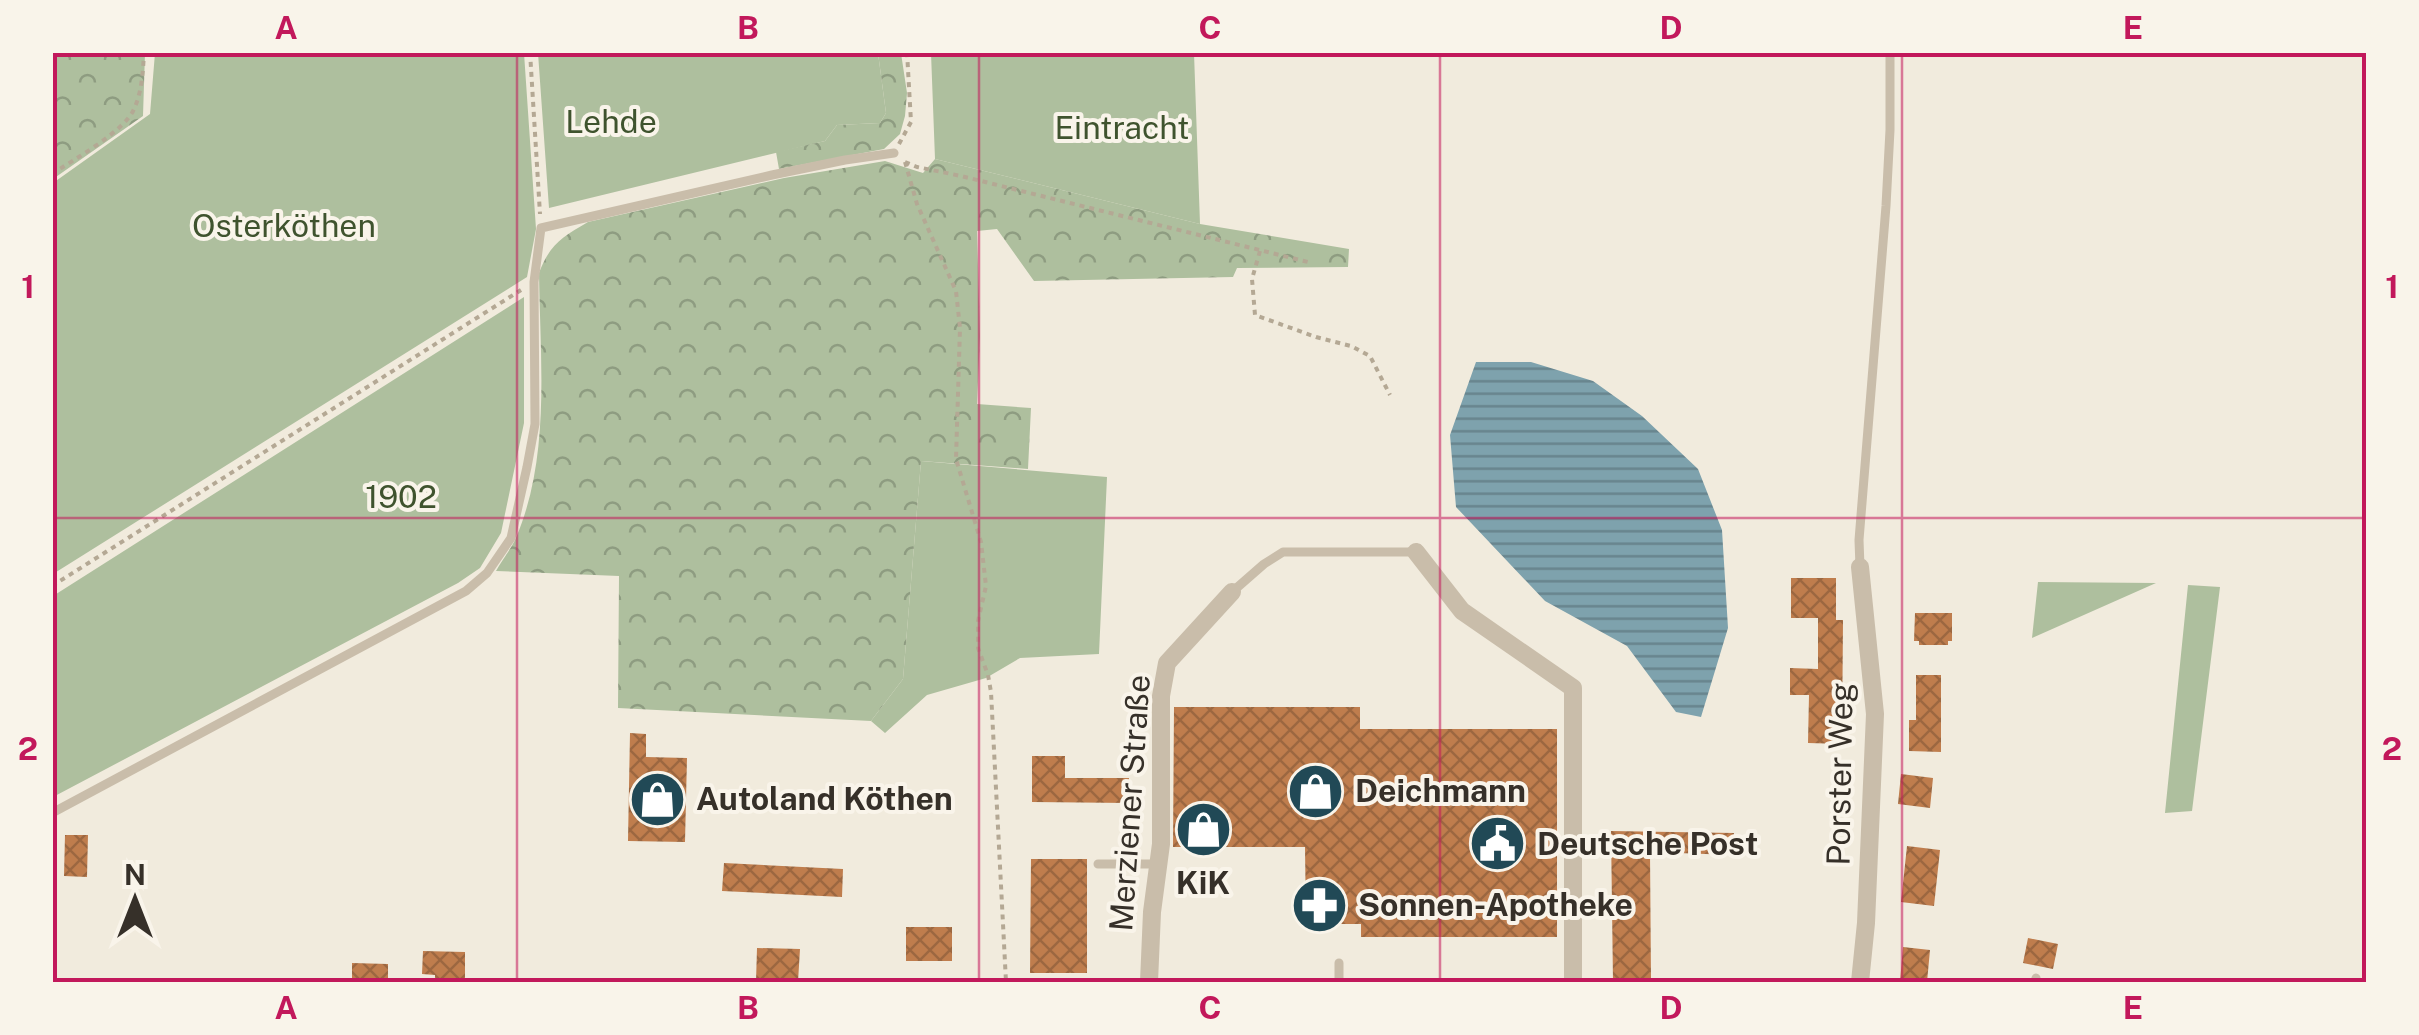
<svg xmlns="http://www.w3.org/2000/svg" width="2419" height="1035" font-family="'Public Sans',sans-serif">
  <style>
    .green { fill: #aebf9e }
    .forest { fill: url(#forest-crowns) }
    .water { fill: url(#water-rules) }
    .building { fill: url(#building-cross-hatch) }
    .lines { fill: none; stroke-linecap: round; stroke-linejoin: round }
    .path { stroke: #b4a894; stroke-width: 4; stroke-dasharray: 5 5; stroke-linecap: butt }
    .service { stroke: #c9bdaa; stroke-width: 9 }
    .minor { stroke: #c9bdaa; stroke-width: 18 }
    .grid { fill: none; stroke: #c2185b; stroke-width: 2.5; stroke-opacity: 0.55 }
    .labels { text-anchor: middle; stroke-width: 8; stroke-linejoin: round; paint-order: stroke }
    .park-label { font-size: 32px; fill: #3f532e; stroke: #f9f4ea }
    .street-label { font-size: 32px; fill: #363029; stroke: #f9f4ea }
    .poi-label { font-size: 32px; font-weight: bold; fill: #363029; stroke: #f9f4ea; text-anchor: start }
    .neatline { fill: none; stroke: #c2185b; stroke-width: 4 }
    .grid-label { font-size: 32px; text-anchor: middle; font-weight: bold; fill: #c2185b }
  </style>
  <defs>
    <pattern id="forest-crowns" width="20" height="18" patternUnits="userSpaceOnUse" patternTransform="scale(2.5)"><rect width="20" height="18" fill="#aebf9e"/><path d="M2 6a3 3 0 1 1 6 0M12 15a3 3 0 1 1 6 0" fill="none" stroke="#8e9c81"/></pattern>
    <pattern id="water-rules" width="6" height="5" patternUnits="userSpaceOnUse" patternTransform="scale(2.5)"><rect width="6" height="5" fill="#7ea2ad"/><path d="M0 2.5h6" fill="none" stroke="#68848d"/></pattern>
    <pattern id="building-cross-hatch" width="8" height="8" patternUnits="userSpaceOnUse" patternTransform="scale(2.5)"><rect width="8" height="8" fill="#bf7d4d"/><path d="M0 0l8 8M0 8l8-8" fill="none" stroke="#9c6740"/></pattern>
  </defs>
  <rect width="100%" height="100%" fill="#f1ebdd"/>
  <path class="green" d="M155,53H524L536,229L527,277L53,574V183L150,114Z
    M538,53H878L886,113L880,123L837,125L825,141L549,208Z
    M931,53H1194L1200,224L935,159Z
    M524,297V423L501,533L480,568L458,583L53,797V596Z
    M921,461L1107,477L1099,654L1020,658L986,678L927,695L885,733L871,721L903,679Z
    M2038,582L2156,583L2032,638Z
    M2188,585L2220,587L2192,811L2165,813Z"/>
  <path class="forest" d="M53,52L145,53L143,116L53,179Z
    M878,53H901L907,93L905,116L900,134L884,149L779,169L776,152L825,141L837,125L880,123L886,113Z
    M935,159L1200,224L1349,249L1348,267L1237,268L1233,277L1034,281L997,229L977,231L980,336L977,404L1031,408L1028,469L921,461L903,679L871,721L618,708L619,576L496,571C502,560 511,549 516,538C551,455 540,360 539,273C550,244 562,237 588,222L784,178L885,161L923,173Z"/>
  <path class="water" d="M1476,362H1531L1593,381L1642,416L1698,469L1722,530L1728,628L1701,717L1676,712L1627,646L1545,601L1456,507L1450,435Z"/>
  <path class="building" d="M1791,578H1836V620H1843L1842,744L1808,743L1809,695H1790V668L1818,669V618H1791Z
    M1915,613H1952V641H1948V645H1919V641H1914Z
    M1916,675H1941V752L1909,751V720H1916Z
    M1174,707H1360V729H1557V937H1361V924H1306L1305,847H1173Z
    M630,733L646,734V757L687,758L685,842L628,841Z
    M1032,756H1065V778H1129L1128,803L1032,802Z
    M1901,774L1933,778L1930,808L1898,804Z
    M1611,831L1734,833L1733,855L1650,852L1651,982H1613Z
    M65,835H88L87,877L64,876Z
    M1907,846L1940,850L1934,906L1901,902Z
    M1031,859H1087V973H1030Z
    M724,863L843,869L842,897L722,891Z
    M906,927H952V961H906Z
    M2028,938L2058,944L2053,969L2023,963Z
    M1903,947L1930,950L1927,982H1900Z
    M757,948L800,949L798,982H756Z
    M423,951L465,952V982H435V975L422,974Z
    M352,963L388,964V982H352Z"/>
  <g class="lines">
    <path class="path" d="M530,52L540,214
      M899,144L911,122L907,52
      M905,162L917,204L956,291L960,328L956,459L981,542L986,586L978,621V648L988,675L991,692L1006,982
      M905,162L917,167L961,176L1312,263
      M52,174C73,160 125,131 134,109C142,92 143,71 144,52
      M1260,251L1252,279L1255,315L1316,337L1351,346L1370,356L1390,395
      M52,586L521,290"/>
    <path class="service" d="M1860,567L1859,540L1886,206L1890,130V52
      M1232,592L1264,564L1283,552H1415
      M52,813L466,591L487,573L511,538L527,467L535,424L534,282L541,228L772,175L845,160L894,153
      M1098,864H1159
      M1339,963V982
      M2035,982L2036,978"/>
    <path class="minor" d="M1416,552L1462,611L1573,688V982
      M1860,567L1875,714L1866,923L1860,982
      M1149,982L1152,912L1161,844V696L1167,663L1232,592"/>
  </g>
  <path class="grid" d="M517,52V982M979,52V982M1440,52V982M1902,52V982M52,518H2366"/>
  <defs>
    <symbol id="shop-disc" viewBox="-11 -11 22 22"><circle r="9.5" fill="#214956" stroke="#f9f4ea"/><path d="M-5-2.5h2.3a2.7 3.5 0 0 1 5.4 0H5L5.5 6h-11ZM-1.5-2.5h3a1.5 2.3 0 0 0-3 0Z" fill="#fff"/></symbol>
    <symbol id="civic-disc" viewBox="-11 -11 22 22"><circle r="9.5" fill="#214956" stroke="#f9f4ea"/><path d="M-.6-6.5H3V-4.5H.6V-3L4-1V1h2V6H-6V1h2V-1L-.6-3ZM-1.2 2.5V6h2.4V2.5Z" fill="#fff"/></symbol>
    <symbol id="pharmacy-disc" viewBox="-11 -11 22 22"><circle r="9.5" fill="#214956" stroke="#f9f4ea"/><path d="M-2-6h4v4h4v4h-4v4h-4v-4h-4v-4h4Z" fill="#fff"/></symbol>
  </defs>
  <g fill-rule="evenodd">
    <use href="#shop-disc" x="1284" y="760" width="63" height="63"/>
    <use href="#shop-disc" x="626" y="768" width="63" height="63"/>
    <use href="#shop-disc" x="1172" y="798" width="63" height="63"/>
    <use href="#civic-disc" x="1466" y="812" width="63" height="63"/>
    <use href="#pharmacy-disc" x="1288" y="874" width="63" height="63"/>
  </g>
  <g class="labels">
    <g class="park-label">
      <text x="611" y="133">Lehde</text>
      <text x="1122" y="139">Eintracht</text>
      <text x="284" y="237">Osterköthen</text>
      <text x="401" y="508">1902</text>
    </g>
    <g class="street-label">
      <text transform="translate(1840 774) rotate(-89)" y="11">Porster Weg</text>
      <text transform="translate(1130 803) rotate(-86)" y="11">Merziener Straße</text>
    </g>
    <g class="poi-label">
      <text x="1355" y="802">Deichmann</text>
      <text x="696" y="810">Autoland Köthen</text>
      <text x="1537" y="855">Deutsche Post</text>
      <text x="1203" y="894" text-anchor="middle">KiK</text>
      <text x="1358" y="916">Sonnen-Apotheke</text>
    </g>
  </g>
  <rect width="2419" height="1035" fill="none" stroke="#f9f4ea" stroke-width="110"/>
  <g transform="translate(135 900)" stroke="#f9f4ea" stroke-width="8" paint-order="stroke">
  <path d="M0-8L18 38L0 25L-18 38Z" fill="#363029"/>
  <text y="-15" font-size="28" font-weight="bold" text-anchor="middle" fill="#363029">N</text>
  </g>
  <rect x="55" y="55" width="2309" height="925" class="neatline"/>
  <g class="grid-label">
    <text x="286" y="39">A</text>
    <text x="748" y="39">B</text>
    <text x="1210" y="39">C</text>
    <text x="1671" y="39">D</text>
    <text x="2133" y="39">E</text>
    <text x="28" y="298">1</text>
    <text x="2392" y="298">1</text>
    <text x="28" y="760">2</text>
    <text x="2392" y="760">2</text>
    <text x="286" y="1019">A</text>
    <text x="748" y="1019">B</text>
    <text x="1210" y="1019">C</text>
    <text x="1671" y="1019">D</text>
    <text x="2133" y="1019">E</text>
  </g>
</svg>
